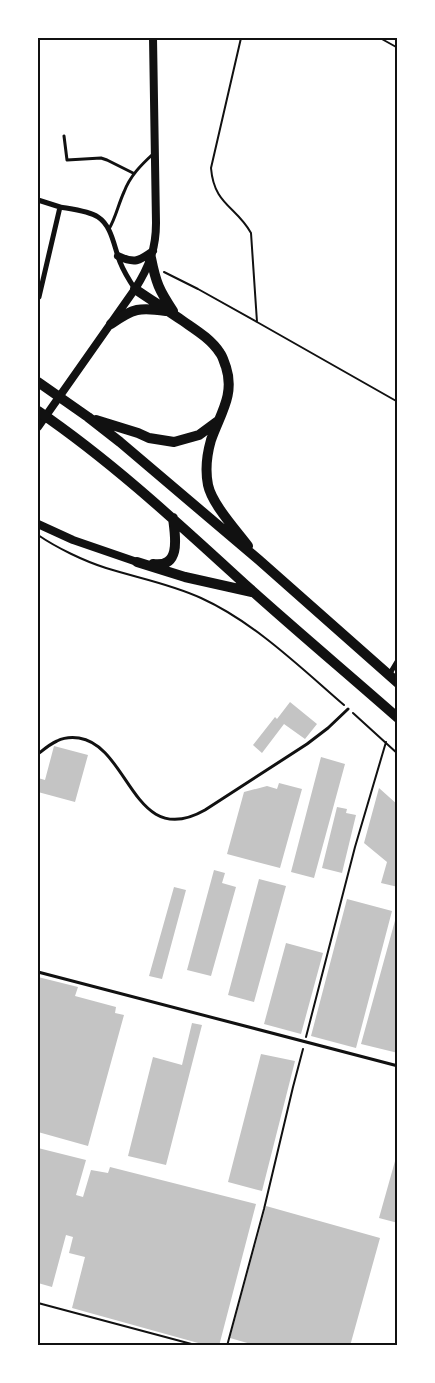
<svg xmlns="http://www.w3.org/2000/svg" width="435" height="1383" font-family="Ubuntu,sans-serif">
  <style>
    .building { fill: #c4c4c4 }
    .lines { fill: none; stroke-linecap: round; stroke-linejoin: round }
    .path { stroke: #111; stroke-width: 2 }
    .service { stroke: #111; stroke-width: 3 }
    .minor { stroke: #111; stroke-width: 5 }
    .tertiary { stroke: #111; stroke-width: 8 }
    .primary { stroke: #111; stroke-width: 10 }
    .neatline { fill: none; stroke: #111; stroke-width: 2 }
  </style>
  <rect width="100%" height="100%" fill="#fff"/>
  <path class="building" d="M290,702L317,724L305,739L284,724L262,753L253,745L275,717L277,719Z
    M54,746L88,755L75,802L38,792V778L45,780Z
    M321,757L345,764L314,878L291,872Z
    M279,783L302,789L280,868L227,854L244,792L267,786L277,789Z
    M379,788L398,805V887L381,883L387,862L364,843Z
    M337,807L347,809L346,813L356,815L342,873L322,868Z
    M214,870L225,873L222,883L236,887L211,976L187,970Z
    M259,879L286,886L254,1002L228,995Z
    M174,887L186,890L162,979L149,976Z
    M347,899L392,911L356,1048L311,1036Z
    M396,917H398V1053L361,1044Z
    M286,943L323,953L301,1034L264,1024Z
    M38,977L78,987L75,996L116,1007L115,1013L124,1015L88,1146L38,1132Z
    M192,1023L202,1025L166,1165L128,1156L153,1057L182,1065Z
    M261,1054L295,1061L262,1191L228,1182Z
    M38,1148L86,1160L76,1195L83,1197L91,1170L108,1173L110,1167L256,1204L219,1346H209L72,1308L85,1257L69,1253L73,1237L66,1235L52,1287L38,1283Z
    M397,1154H398V1223L379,1218Z
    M266,1206L380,1238L350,1346H258L230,1338Z"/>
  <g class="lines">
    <path class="path" d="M241,38L211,168C214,205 236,206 251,233L257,322
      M380,38L398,48
      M164,272L198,289L257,322L398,402
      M38,535C57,548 84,561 106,568C138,578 171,584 201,598C254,622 300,667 344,705
      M353,713L398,754
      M306,1037L355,847L386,742
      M38,1303L199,1346
      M227,1346L264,1209L293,1087L303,1049"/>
    <path class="service" d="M64,136L67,160L101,158L107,160L133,173
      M109,229C116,217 118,205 124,192C130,176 141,165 153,154
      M38,754C43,750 50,744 57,741C63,738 72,737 79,738C130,746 133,851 205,810L307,744L328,728L348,709
      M38,972L398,1066"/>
    <path class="minor" d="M38,200L60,207
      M38,296L39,297L60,207C71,209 89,211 98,217C112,226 114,247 120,262C124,272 129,280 135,289
      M389,675L398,660"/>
    <path class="tertiary" d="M118,256C135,264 139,261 153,251
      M38,427L135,289C149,267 156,249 156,223L153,38
      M38,524L73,540L137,562"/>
    <path class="primary" d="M151,258C156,283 159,290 173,311
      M135,289C151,300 167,310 183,321C196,330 211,339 220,353C223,357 224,362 226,367C235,395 220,414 211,440C207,454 205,470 208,485C212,504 236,530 248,546
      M111,324C133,308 140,307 166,311
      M38,382L88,417L120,442L259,560L398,683
      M38,411C114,463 181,526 249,588C298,632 348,674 398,718
      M96,420L138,433L149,438L174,442L199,435L218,421
      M137,562L185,577L252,592
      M153,564C182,568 175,535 173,518"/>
  </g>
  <rect width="435" height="1383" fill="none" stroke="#ffffff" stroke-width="78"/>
  <rect x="39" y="39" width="357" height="1305" class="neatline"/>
</svg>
